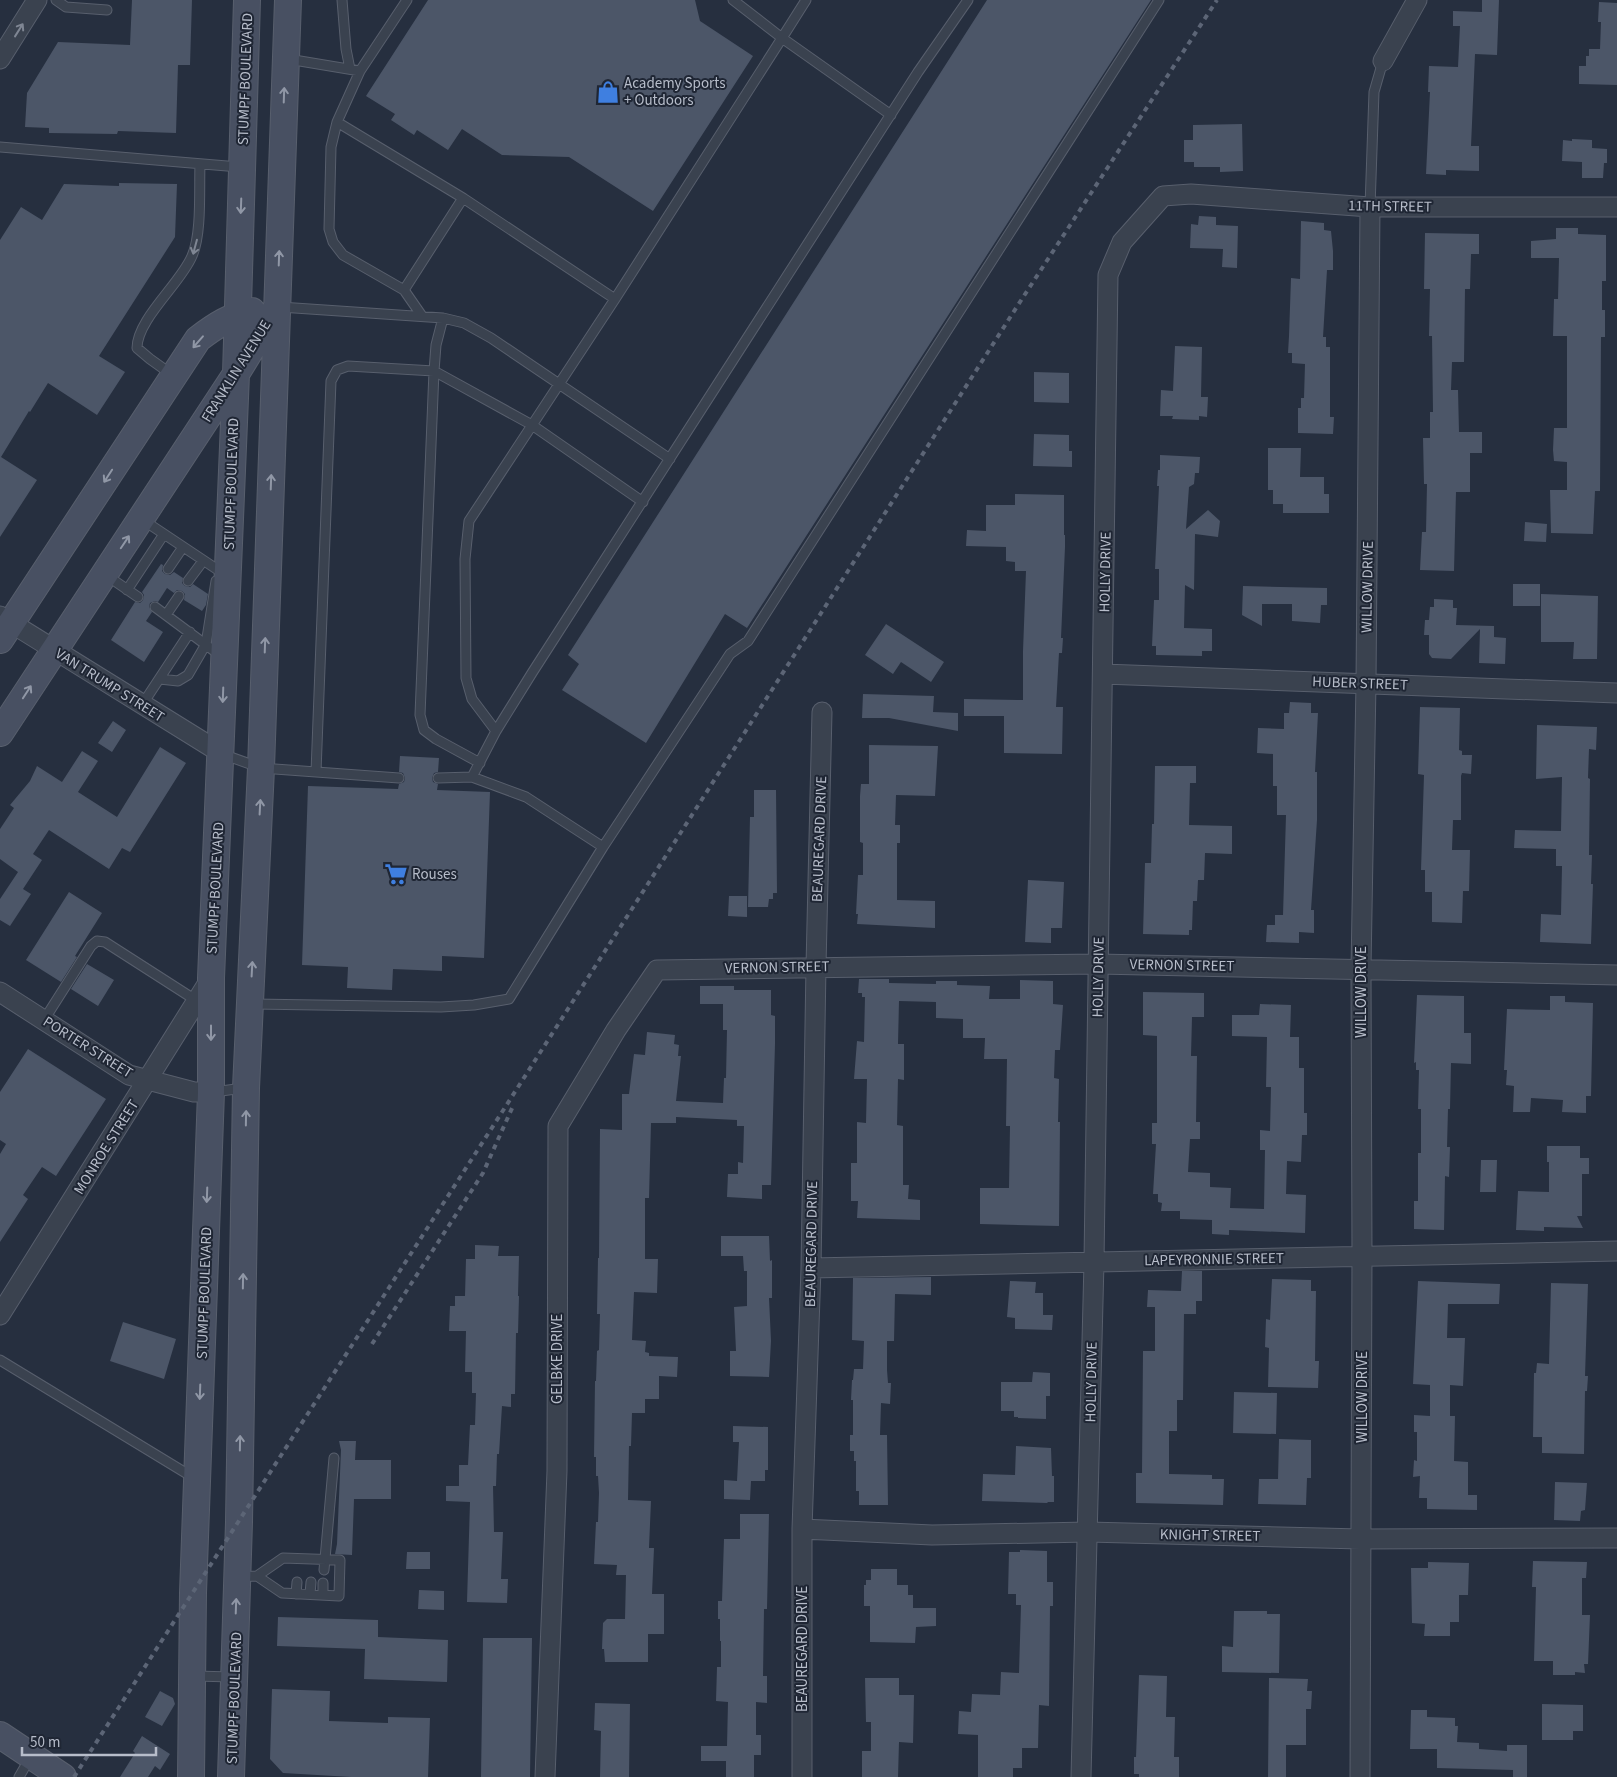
<svg xmlns="http://www.w3.org/2000/svg" width="1617" height="1777" font-family="'Source Sans 3',sans-serif">
  <style>
    .building { fill: #4c5668 }
    .lines { fill: none; stroke-linecap: round; stroke-linejoin: round }
    .lane-casing { stroke: #585f6d; stroke-width: 11 }
    .street-casing { stroke: #585f6d; stroke-width: 21 }
    .secondary-casing { stroke: #585f6d; stroke-width: 28 }
    .lane { stroke: #3a424f; stroke-width: 9 }
    .street { stroke: #3a424f; stroke-width: 19 }
    .secondary { stroke: #485062; stroke-width: 26 }
    .rail { stroke: #5c6576; stroke-width: 4; stroke-dasharray: 5 5; stroke-linecap: butt }
    .oneway { stroke: #7f8693 }
    .oneway2 { stroke: #9097a6 }
    .labels { text-anchor: middle; stroke-width: 4; stroke-linejoin: round; paint-order: stroke }
    .street-label { font-size: 15px; fill: #b7bdca; stroke: #1f2634 }
    .poi-label { font-size: 15px; fill: #b7bdca; stroke: #1f2634; text-anchor: start }
  </style>
  <rect width="100%" height="100%" fill="#262f3f"/>
  <path class="building" d="M132,0H192L190,65H178L176,133L118,131L117,134L49,133V128L25,127L27,93L58,42L130,45Z
    M428,0H695L700,21L753,56L653,211L569,157L502,155L462,129L448,150L417,130L414,135L391,120L395,114L366,96Z
    M987,0H1151L747,628L725,614L646,743L562,690L579,664L568,655Z
    M1482,0H1499L1497,55L1475,54L1471,146H1479V171L1446,170V175L1426,174L1430,92H1428L1429,66L1458,67L1460,26H1453V11L1482,12Z
    M1599,2L1617,3V85L1579,84V66H1586V56H1589V49H1600L1601,22H1598Z
    M1242,124L1243,171L1220,172V167H1194V162H1184V140H1193V125Z
    M1572,139L1592,140V148L1607,149V163H1604L1603,178H1582V162L1562,161L1563,140L1572,141Z
    M119,183L177,184L175,237L99,356L125,372L97,415L48,383L30,412L29,411L1,457L37,480L0,537V240L21,207L42,220L64,184L119,186Z
    M1199,216L1216,217V225L1238,226L1237,268L1222,267L1223,249L1190,248L1191,224L1198,225Z
    M1301,221L1324,223V230L1331,231L1333,251V270H1327L1323,337H1326V347H1330V417H1334L1333,434L1298,433V408H1301V398H1304L1305,364L1292,363V353H1288L1289,336L1291,278L1300,279Z
    M1556,228H1578V234L1606,235V281H1602V310H1605V337H1601L1600,491H1595L1593,534L1551,533L1550,490H1567V462L1554,461L1553,450L1554,428H1567V336H1553L1554,299H1558L1559,258H1531V241L1556,239Z
    M1425,233L1479,234V254H1471L1470,289H1465L1464,362H1452L1451,390H1458L1459,432H1482V453H1470V492H1456L1454,571L1420,570L1422,532H1426L1427,484H1424L1423,438H1430V412H1433L1432,336H1429L1430,289H1424Z
    M1175,346L1202,347L1201,397H1208L1207,417L1199,416V420L1172,419L1173,416H1160L1161,390L1173,391Z
    M1034,372L1069,373V403L1034,402Z
    M1034,434L1069,435V451H1072V467L1033,466Z
    M1268,448H1301L1300,477H1324V494H1329V513H1283V504H1273V490H1268Z
    M1160,455L1200,457L1199,473H1195L1194,484L1189,487L1186,529L1208,510L1220,521L1218,537L1195,534L1194,590L1185,585L1184,628L1212,629V651H1202V656L1156,655V646H1152L1154,600H1159V569H1155L1159,486H1157L1158,470H1160Z
    M1015,494L1064,495V535H1065V547L1061,638H1063L1062,653H1059L1056,707H1063L1062,754L1004,753V716H964V699L1023,700V651L1026,571H1015V562L1006,561V547L966,546L967,530L986,531V505H1015Z
    M1525,522L1547,524L1546,542L1524,541Z
    M161,564L163,565L162,571L165,574L170,575L174,572L183,578L182,583L185,586L190,587L193,584L208,594L206,605L202,611L184,600L185,594L182,591L177,590L174,593L167,588L158,602L155,601L150,603L149,607L152,612L146,621L163,632L144,662L111,640L135,602L140,603L143,600L144,595L142,592Z
    M1513,584H1540V606H1513Z
    M1243,586L1327,588V605H1321L1320,623L1292,621V604H1262V626L1242,615Z
    M1541,594L1598,596L1597,659H1573L1574,642H1541Z
    M1434,599L1453,600V608H1457L1456,625L1494,626V637L1506,638L1505,664L1479,663L1480,629L1451,659L1432,658L1429,654V635H1424L1425,620H1429L1430,607H1434Z
    M886,624L944,662L931,682L901,662L893,674L865,655Z
    M863,694L934,696L933,712L958,713V731L889,718H862Z
    M1290,702L1311,703V713H1318L1315,772H1317V820L1311,910H1314V933L1299,932V943L1266,942L1267,925H1275V915H1283L1286,815H1277V786H1273V754L1257,753L1258,728L1284,729V713H1289Z
    M1420,707L1460,708L1459,750L1462,751V755H1472L1471,774L1462,773L1461,776V820H1453L1452,850H1470L1469,891H1463L1462,923L1432,922V892H1425V870H1421L1424,775L1418,774Z
    M113,721L126,730L112,752L98,743Z
    M1537,725L1597,727L1596,750L1589,749L1588,778L1590,779L1589,855H1592L1591,884H1593L1591,944L1540,942L1541,914L1561,915L1562,866H1556V849L1514,848L1515,830L1561,831L1562,777L1536,779Z
    M869,745L938,746L935,796L896,795L895,825H900V843H897V900L935,901V928L857,924L858,914H856L858,875H863V843L860,842V796L861,784H869Z
    M160,747L186,763L130,852L122,848L109,869L49,830L33,854L42,860L23,889L31,894L10,926L0,920V899L18,872L0,859V829L14,808L10,805L30,781L37,766L62,782L82,751L98,761L78,792L117,817Z
    M400,756L439,758L438,772L434,773L432,778L433,782L438,784L437,790L490,792L484,958L442,956V971L393,969L392,990L347,988L348,967L302,965L308,786L398,789L399,784L404,782L405,778L403,773L399,772Z
    M1155,766H1196V783H1190L1189,825L1232,826V854L1205,853L1204,880H1198L1197,901H1193L1192,930H1189V935L1143,934L1145,863H1151L1152,824H1154Z
    M754,790H776L777,893H773V899H769L768,907H748L750,817H754Z
    M1028,880L1064,882L1062,928H1051V943L1025,942Z
    M69,892L102,913L75,956L77,957L61,982L26,960Z
    M729,896H747V917L728,916Z
    M87,964L114,980L98,1006L71,989Z
    M859,979H889V983L936,984V981H957V985L990,986L989,999H1020V980L1053,981V1004L1063,1005L1060,1050H1055L1054,1078L1059,1079L1058,1122H1060L1059,1226L980,1224V1188H1009L1010,1126H1006L1007,1059H984L985,1038H963V1019L936,1018V1002L899,1001L898,1044H904V1080L898,1079L897,1125L903,1126V1185H909L908,1199L920,1200V1220L857,1218L858,1201H851V1163H857V1122L866,1123L867,1079H854L857,1041L864,1042L865,997H862V993H858Z
    M700,986H734V990H771V1015L775,1016V1044L771,1185H762V1199L727,1197L728,1174H738V1162L743,1163L744,1126H737V1120L676,1117V1123H651L649,1198H645V1259H658L657,1293L634,1292L632,1340L646,1341L645,1352L649,1353V1356L678,1357L677,1377L659,1376V1399H645V1413H632L631,1446H629L628,1500L651,1501L649,1548H654L652,1594H664V1634H648V1662H605L604,1649H602L603,1623L607,1619H625L626,1575H616L617,1565L594,1564L596,1522H598L599,1493L598,1476H596V1457H594L595,1381H596L597,1351L599,1350L600,1314H597L598,1258H599L600,1129L622,1130V1094H629L634,1054L645,1055L647,1032L675,1035L674,1044L679,1045L678,1056H681L676,1101L723,1103L724,1078H726L727,1030H723V1004H700Z
    M1143,992L1204,993V1017H1192L1191,1056H1197L1196,1122H1200V1139H1190L1188,1172L1210,1173V1187L1231,1188L1230,1208L1264,1209L1265,1150H1260V1130L1270,1131L1271,1087H1266L1267,1037L1232,1036V1015H1259L1260,1004L1291,1005L1290,1037H1299V1068H1304V1113H1307V1135H1302L1301,1162L1287,1161L1286,1194L1306,1195L1305,1233L1229,1230V1235L1212,1234V1220L1180,1219V1211H1161L1162,1203L1158,1202V1194H1153L1156,1144H1152V1123H1157V1036L1143,1035Z
    M1417,995L1464,996V1033H1471V1064L1451,1063L1450,1109H1448L1447,1147H1450L1449,1177L1445,1176L1444,1230L1414,1229V1201H1418V1153H1421V1109H1418L1419,1070H1416V1062L1414,1063Z
    M1550,996H1565V1002L1593,1003L1591,1096H1586V1113L1562,1112L1563,1100L1531,1098L1530,1112H1513L1514,1086L1506,1085L1507,1070H1504L1507,1009L1550,1010Z
    M28,1049L106,1099L56,1176L42,1167L23,1195L28,1199L0,1242V1154L6,1144L0,1140V1092Z
    M1547,1146H1580V1158H1589V1174H1582V1216H1577L1583,1228L1544,1227V1231L1516,1230L1518,1191L1549,1192V1162H1547Z
    M1481,1160H1497L1496,1192H1480Z
    M721,1236H769L770,1261L772,1260V1298H769L771,1341L769,1377L730,1376V1351H736L734,1307L747,1306V1271H744L743,1256H721Z
    M475,1245L499,1246L498,1256H519L518,1296H519L518,1333H516L515,1394H511V1407L502,1406L499,1454H497L496,1486H493L494,1532H503L501,1579H508L507,1603L467,1602L470,1502L446,1501V1486H459V1465H468L470,1425H475L476,1393H472V1372H465L466,1331H449L450,1306H455V1296H465L466,1259H475Z
    M1182,1271H1202V1301H1196V1314H1184L1183,1400H1177V1431H1169V1474L1212,1475V1479H1224L1223,1505L1136,1503V1473H1142L1143,1351H1155V1307H1147L1148,1290L1181,1291Z
    M931,1277V1295L895,1294L894,1341H887V1370L888,1383H891L890,1404L881,1403L880,1435H887L888,1505H859V1491H856V1461H854V1451H850V1435H853V1400H851L852,1380H853L854,1369H863L864,1341L852,1340L853,1278Z
    M1272,1279L1311,1280V1291H1316L1315,1361H1319L1318,1388L1268,1387L1269,1348L1265,1347L1266,1319L1270,1320Z
    M1010,1281L1036,1282L1035,1293H1043V1315H1053L1052,1330L1015,1329V1318L1007,1317Z
    M1418,1281L1500,1284L1499,1304H1448L1447,1338H1465L1463,1386L1450,1385V1416H1455L1454,1461L1468,1462V1495H1477V1510L1427,1509V1498H1419L1420,1476L1413,1477L1414,1460L1417,1461V1432H1414V1415L1430,1416V1385L1413,1384Z
    M1551,1283L1588,1284L1585,1376H1588L1587,1391H1585L1584,1454L1542,1453V1437H1533L1534,1373H1536L1537,1363L1549,1364Z
    M123,1322L176,1339L164,1379L110,1361Z
    M1033,1372L1050,1373V1396H1046V1419L1018,1418V1417H1014V1411H1001V1382H1032Z
    M1234,1392L1277,1393L1276,1434L1233,1433Z
    M733,1426L768,1427V1470H765V1481H751L750,1500L724,1499V1480L737,1481L739,1442H733Z
    M1279,1439L1311,1440V1478H1307L1306,1505L1258,1504L1259,1479H1278Z
    M339,1441H356L355,1460H391V1499H354L352,1555L335,1554L337,1544L341,1450Z
    M1016,1446L1051,1448L1052,1476H1054V1502H1048L1047,1503L982,1501L983,1474L1015,1475Z
    M1555,1482L1587,1483L1585,1510L1581,1511L1580,1521L1554,1520Z
    M740,1514H769L767,1609H764L763,1676H767V1703L756,1702V1735H761V1755H754V1777H726V1761H701V1746H727L728,1702L716,1701L717,1667H721V1641H720V1619H718V1601H722L724,1539H740Z
    M1020,1550L1047,1551V1582H1053V1606H1050L1049,1706L1039,1705L1038,1748H1022V1768H1013V1777H978V1735L958,1734L959,1711L971,1712L972,1694L1000,1695L1001,1672L1019,1673L1021,1605H1016V1594H1008L1009,1552H1020Z
    M407,1552H430V1569H406Z
    M1533,1561L1587,1562L1586,1578H1582V1615H1590L1588,1664H1584L1585,1673L1575,1672V1675H1553V1661H1534L1536,1587H1532Z
    M1428,1562L1469,1563L1468,1595H1459V1622H1450V1636H1424L1425,1624L1412,1623L1411,1568H1428Z
    M871,1569H897V1585H908V1595H913V1608H936V1626L916,1627L915,1643L870,1642V1606H864V1585H866V1580H871Z
    M419,1590L444,1591V1610L418,1609Z
    M1234,1611H1267V1614H1280L1279,1673L1222,1672V1646L1233,1647Z
    M278,1617L378,1620V1637L448,1640L447,1682L364,1679L365,1649L277,1646Z
    M483,1638H532L530,1777H481Z
    M1139,1675L1167,1676L1166,1717H1175L1174,1757H1179V1777H1139V1774H1134V1757H1136Z
    M865,1678H899V1695H914L913,1743L899,1742L898,1777H862V1751H871V1722H866Z
    M1269,1678L1308,1679L1307,1691H1312L1311,1709H1306V1745H1286V1777H1268Z
    M272,1689L330,1691L329,1721L388,1723V1717L430,1718L428,1777H351L283,1773L270,1759Z
    M160,1691L173,1698L175,1704L162,1726L145,1717Z
    M595,1703L630,1704L629,1777H600L601,1731L594,1730Z
    M1542,1704L1583,1705V1731H1573V1740H1542Z
    M1411,1710H1427V1717L1455,1718V1726H1458L1457,1742L1479,1743V1749L1507,1751V1745H1527V1777H1513V1770L1437,1768V1749H1410Z
    M142,1736L170,1754L160,1770L155,1766L148,1777H120L135,1753L133,1751Z"/>
  <g class="lines">
    <defs>
      <path id="lane" d="M56,0L66,7L107,10
        M342,0L346,49L350,69
        M806,0L782,38L891,115
        M288,59L360,71L407,0
        M360,71L337,122L331,147L329,229L333,242L343,255L404,290L422,316
        M337,122L463,198L615,299
        M0,147L239,167
        M1370,207L1374,92L1383,61
        M404,290L463,198
        M280,307L443,318L464,323L491,338L670,459
        M443,318L436,345L434,371L420,715L424,730L436,739L480,763
        M171,374L150,359L137,348C137,319 181,283 192,256C202,234 199,189 200,164
        M143,520L224,574
        M168,569L183,547
        M106,575L138,597
        M188,581L203,561
        M127,590L164,534
        M155,607L221,656
        M166,615L179,596
        M160,679L178,681L188,675L206,644L216,581
        M142,705L190,632
        M496,731L472,699L466,678L465,559L469,521L615,299L782,38L733,0
        M222,754L261,768L399,778
        M316,772L331,381L337,370L348,366L434,371L532,425L643,502
        M472,777L496,731L532,673L918,72L968,0
        M603,847L730,654L748,641L1159,0
        M253,1004L441,1007L474,1005L509,999L603,847L526,797L472,777L438,778
        M44,1020L91,946L97,941L105,942L197,1001
        M214,1092L243,1088
        M0,1360L194,1478
        M324,1570L334,1458
        M240,1577L257,1576L283,1558L340,1560L339,1596L282,1593L257,1576
        M296,1594L297,1582
        M310,1594L311,1582
        M323,1595V1583
        M195,1676L232,1677
        M19,1777L30,1758"/>
      <path id="street" d="M0,59L37,0
        M1383,61L1417,0
        M0,616L221,753
        M1103,674L1617,693
        M0,992L129,1075L194,1092H211
        M811,1268L1617,1251
        M0,1315L211,978
        M802,1529L932,1535L1088,1532L1361,1539L1617,1538
        M545,1777L557,1471L558,1126L616,1030L657,970L1098,964L1617,975
        M802,1777V1529L811,1268L816,966L822,712
        M1081,1777L1094,1262L1108,275L1122,242L1163,196L1191,194L1370,207H1617
        M1360,1777L1362,1255L1361,968L1366,683L1370,207"/>
      <path id="secondary" d="M0,640L198,339C216,325 231,316 252,311
        M0,733L236,374L277,307
        M0,1735L63,1777
        M191,1777L193,1593L211,1092V978L236,374L247,0
        M231,1777L239,1522L246,1088L261,768L288,0"/>
    </defs>
    <use href="#lane" class="lane-casing"/>
    <use href="#street" class="street-casing"/>
    <use href="#secondary" class="secondary-casing"/>
    <use href="#lane" class="lane"/>
    <use href="#street" class="street"/>
    <use href="#secondary" class="secondary"/>
    <path class="rail" d="M372,1344L483,1173L513,1106
      M74,1777L504,1109L1018,305L1217,0"/>
  </g>
  <defs><path id="oneway-shaft" d="M-6 0H5M1.5-3L5.5 0L1.5 3" fill="none" stroke-width="1.6" stroke-linecap="round" stroke-linejoin="round" transform="scale(1.25)"/></defs>
  <g class="oneway">
    <use href="#oneway-shaft" transform="translate(19 30) rotate(-58)"/>
    <use href="#oneway-shaft" transform="translate(195 247) rotate(105)"/>
  </g>
  <g class="oneway2">
    <use href="#oneway-shaft" transform="translate(284 95) rotate(-88)"/>
    <use href="#oneway-shaft" transform="translate(241 206) rotate(92)"/>
    <use href="#oneway-shaft" transform="translate(279 258) rotate(-88)"/>
    <use href="#oneway-shaft" transform="translate(198 342) rotate(131)"/>
    <use href="#oneway-shaft" transform="translate(108 476) rotate(123)"/>
    <use href="#oneway-shaft" transform="translate(271 482) rotate(-88)"/>
    <use href="#oneway-shaft" transform="translate(125 542) rotate(-56)"/>
    <use href="#oneway-shaft" transform="translate(265 645) rotate(-88)"/>
    <use href="#oneway-shaft" transform="translate(27 692) rotate(-57)"/>
    <use href="#oneway-shaft" transform="translate(223 695) rotate(92)"/>
    <use href="#oneway-shaft" transform="translate(260 807) rotate(-87)"/>
    <use href="#oneway-shaft" transform="translate(252 969) rotate(-87)"/>
    <use href="#oneway-shaft" transform="translate(211 1033) rotate(90)"/>
    <use href="#oneway-shaft" transform="translate(246 1118) rotate(-89)"/>
    <use href="#oneway-shaft" transform="translate(207 1195) rotate(92)"/>
    <use href="#oneway-shaft" transform="translate(243 1281) rotate(-89)"/>
    <use href="#oneway-shaft" transform="translate(200 1392) rotate(92)"/>
    <use href="#oneway-shaft" transform="translate(240 1443) rotate(-89)"/>
    <use href="#oneway-shaft" transform="translate(236 1606) rotate(-88)"/>
  </g>
  <defs>
    <symbol id="shop-bare" viewBox="-9 -9 18 18"><path d="M-5-2.5h2.3a2.7 3.5 0 0 1 5.4 0H5L5.5 6h-11ZM-1.5-2.5h3a1.5 2.3 0 0 0-3 0Z" fill="#3f7fe0" stroke="#1f2634" stroke-width="2.5" paint-order="stroke"/></symbol>
    <symbol id="supermarket-bare" viewBox="-9 -9 18 18"><path d="M-6-5.5h2.5l.6 2H6L4.5 2H-2.5L-4.4-4H-6ZM-1.5 3.2a1.3 1.3 0 1 0 .1 0ZM3 3.2a1.3 1.3 0 1 0 .1 0Z" fill="#3f7fe0" stroke="#1f2634" stroke-width="2.5" paint-order="stroke"/></symbol>
  </defs>
  <g fill-rule="evenodd">
    <use href="#shop-bare" x="592" y="76" width="32" height="32"/>
    <use href="#supermarket-bare" x="380" y="858" width="32" height="32"/>
  </g>
  <g class="labels">
    <g class="street-label">
      <text transform="translate(245 79) rotate(-88)" y="5">STUMPF BOULEVARD</text>
      <text transform="translate(1390 206) rotate(1)" y="5">11TH STREET</text>
      <text transform="translate(236 371) rotate(-58)" y="5">FRANKLIN AVENUE</text>
      <text transform="translate(231 484) rotate(-88)" y="5">STUMPF BOULEVARD</text>
      <text transform="translate(1105 572) rotate(-89)" y="5">HOLLY DRIVE</text>
      <text transform="translate(1367 587) rotate(-89)" y="5">WILLOW DRIVE</text>
      <text transform="translate(1360 683) rotate(2)" y="5">HUBER STREET</text>
      <text transform="translate(110 685) rotate(32)" y="5">VAN TRUMP STREET</text>
      <text transform="translate(819 839) rotate(-88)" y="5">BEAUREGARD DRIVE</text>
      <text transform="translate(215 888) rotate(-87)" y="5">STUMPF BOULEVARD</text>
      <text transform="translate(1182 965) rotate(1)" y="5">VERNON STREET</text>
      <text transform="translate(777 967) rotate(-1)" y="5">VERNON STREET</text>
      <text transform="translate(1098 977) rotate(-89)" y="5">HOLLY DRIVE</text>
      <text transform="translate(1361 992) rotate(-90)" y="5">WILLOW DRIVE</text>
      <text transform="translate(88 1047) rotate(32)" y="5">PORTER STREET</text>
      <text transform="translate(106 1147) rotate(-58)" y="5">MONROE STREET</text>
      <text transform="translate(811 1244) rotate(-89)" y="5">BEAUREGARD DRIVE</text>
      <text transform="translate(1214 1259) rotate(-1)" y="5">LAPEYRONNIE STREET</text>
      <text transform="translate(204 1293) rotate(-88)" y="5">STUMPF BOULEVARD</text>
      <text transform="translate(557 1359) rotate(-90)" y="5">GELBKE DRIVE</text>
      <text transform="translate(1091 1382) rotate(-89)" y="5">HOLLY DRIVE</text>
      <text transform="translate(1362 1397) rotate(-90)" y="5">WILLOW DRIVE</text>
      <text transform="translate(1210 1535) rotate(1)" y="5">KNIGHT STREET</text>
      <text transform="translate(802 1649) rotate(-90)" y="5">BEAUREGARD DRIVE</text>
      <text transform="translate(234 1698) rotate(-88)" y="5">STUMPF BOULEVARD</text>
    </g>
    <g class="poi-label">
      <text x="624" y="88">Academy Sports<tspan x="624" dy="17">+ Outdoors</tspan></text>
      <text x="412" y="879">Rouses</text>
    </g>
  </g>
  <path d="M22 1747v8h134v-8" fill="none" stroke="#b7bdca" stroke-width="2.5"/>
  <text x="30" y="1747" font-size="15" fill="#b7bdca" stroke="#1f2634" stroke-width="4" paint-order="stroke">50 m</text>
</svg>
